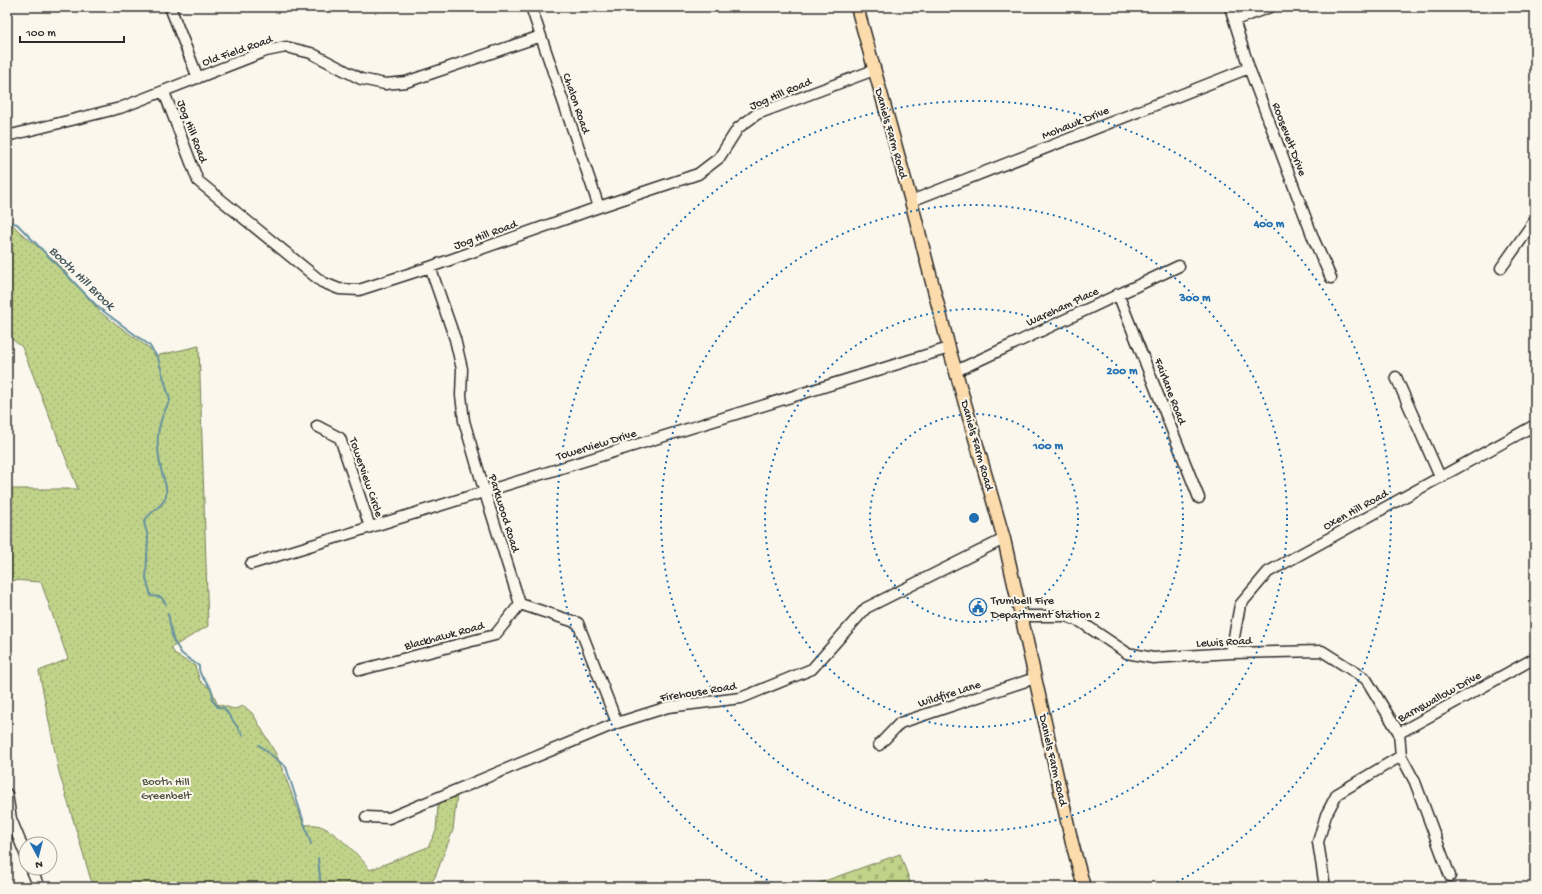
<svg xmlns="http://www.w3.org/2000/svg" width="1542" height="894" font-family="'Gochi Hand',sans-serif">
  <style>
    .cemetery { fill: url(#cemetery-stones); stroke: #767f5a }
    .park { fill: url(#park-dots); stroke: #767f5a }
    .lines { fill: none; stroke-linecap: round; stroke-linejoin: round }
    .stream { stroke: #65919f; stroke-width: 2 }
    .minor-casing { stroke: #2b2b2b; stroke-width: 13 }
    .major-casing { stroke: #2b2b2b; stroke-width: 15 }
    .minor { stroke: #fbf7ec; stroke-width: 10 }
    .major { stroke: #fcdcac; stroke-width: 12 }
    .ring { fill: none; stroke: #1f6fb2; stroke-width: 2; stroke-dasharray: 2 4 }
    .labels { text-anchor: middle; stroke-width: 4; stroke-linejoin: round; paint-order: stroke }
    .street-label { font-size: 12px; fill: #2b2b2b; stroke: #fbf7ec }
    .poi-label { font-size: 12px; fill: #2b2b2b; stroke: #fbf7ec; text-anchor: start }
    .park-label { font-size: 12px; fill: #505542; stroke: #fbf7ec }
    .water-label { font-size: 13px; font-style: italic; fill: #43565c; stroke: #fbf7ec }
    .centre { fill: #1f6fb2; stroke: #fbf7ec; stroke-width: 2 }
    .ring-label { font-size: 12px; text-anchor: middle; font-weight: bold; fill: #1f6fb2; stroke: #fbf7ec; stroke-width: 4; stroke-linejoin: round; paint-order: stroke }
  </style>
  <defs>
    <pattern id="cemetery-stones" width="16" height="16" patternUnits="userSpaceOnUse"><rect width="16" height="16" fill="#c0d389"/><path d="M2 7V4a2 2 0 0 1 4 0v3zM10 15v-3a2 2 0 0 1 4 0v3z" fill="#a5b576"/></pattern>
    <pattern id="park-dots" width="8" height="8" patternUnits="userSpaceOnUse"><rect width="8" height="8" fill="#c0d389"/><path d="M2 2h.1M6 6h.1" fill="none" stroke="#a5b576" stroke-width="1.8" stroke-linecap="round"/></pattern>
  </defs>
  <rect width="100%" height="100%" fill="#fbf7ec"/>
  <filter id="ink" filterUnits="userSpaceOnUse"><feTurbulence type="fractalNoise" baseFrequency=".025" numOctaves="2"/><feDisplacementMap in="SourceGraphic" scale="8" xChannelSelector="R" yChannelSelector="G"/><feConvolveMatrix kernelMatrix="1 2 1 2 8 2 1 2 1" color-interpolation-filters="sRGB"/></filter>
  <g filter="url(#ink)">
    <path class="cemetery" d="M900,854L912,887H808Z"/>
    <path class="park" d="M7,224L13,225L22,234L58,263L101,313L149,348L155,356L199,346L208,626L171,648L176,655L195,666L200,681L212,690L217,704L234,709L244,706L253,714L277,756L304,825C309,825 315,824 320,826C335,831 361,857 370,870L428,847L436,831L439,793L458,786L453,830L435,877L428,887H93L59,772L39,671L68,659L41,582L11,580L7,568V489H78L22,347L7,335Z"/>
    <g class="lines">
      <path class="stream" d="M7,221L17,224L99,308L149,345L158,358L170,400C164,412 159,422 158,435C157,445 159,459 161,469C163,478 169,490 165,499C161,508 150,511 144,522L148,537L146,578L151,596L161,597L166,604
        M168,614L173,640L182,654L199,666C198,681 216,684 212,700L218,707L224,708L243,735
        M259,745L286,767L311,844
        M318,858L321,887"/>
      <defs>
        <path id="minor" d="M170,7L198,78
          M531,7L599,207
          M1230,7L1249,68L1314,240L1331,278
          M1235,20L1270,7
          M164,92L198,181L322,282L339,289L359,290L430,267L599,207L698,174L719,158L738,128L757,114L874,70
          M7,136L120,108L266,51L286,47L311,53L361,79L385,84L406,82L541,36
          M911,201L1249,68
          M430,267L455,339L462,369L461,395L464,421L485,493L520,604
          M1501,268L1535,220
          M1118,294L1199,498
          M956,371L1179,266
          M1396,377L1440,477
          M317,426L340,438L370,527
          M251,564L949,348
          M520,604L578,623L617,723
          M1022,616H1066L1081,622L1127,653L1153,658L1231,653L1322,651L1366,679L1399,733
          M1231,653L1240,605L1268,572L1535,425
          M360,670L495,635L520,604
          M879,745L900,723L1035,678
          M1401,756L1415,782L1450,876
          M7,794L11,819L26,856
          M366,817L389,818L617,723L668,707L741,698L812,669L866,608L1004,539
          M31,868L39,887
          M1325,887L1318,842L1326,815L1337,794L1401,756L1399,733L1535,658"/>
        <path id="major" d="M857,7L911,201L949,348L1004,539L1072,843L1084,887"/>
      </defs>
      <use href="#minor" class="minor-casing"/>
      <use href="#major" class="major-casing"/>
      <use href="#minor" class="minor"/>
      <use href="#major" class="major"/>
    </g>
  </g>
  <g class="ring">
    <circle cx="974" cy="518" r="104"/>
    <circle cx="974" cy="518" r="209"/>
    <circle cx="974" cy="518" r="313"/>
    <path d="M778 886A417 417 0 1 1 1170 886"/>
  </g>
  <defs>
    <symbol id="civic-ring" viewBox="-11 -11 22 22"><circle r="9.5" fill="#fbf7ec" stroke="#1f6fb2" stroke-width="1.5"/><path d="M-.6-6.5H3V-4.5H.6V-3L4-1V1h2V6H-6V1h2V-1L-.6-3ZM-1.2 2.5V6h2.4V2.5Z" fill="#1f6fb2"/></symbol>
  </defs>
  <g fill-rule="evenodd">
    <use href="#civic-ring" x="968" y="597" width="20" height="20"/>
  </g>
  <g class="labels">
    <g class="street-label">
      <text transform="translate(237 50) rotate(-19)" y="4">Old Field Road</text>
      <text transform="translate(780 93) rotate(-23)" y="4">Jog Hill Road</text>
      <text transform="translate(577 103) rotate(71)" y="4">Chalon Road</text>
      <text transform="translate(1075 122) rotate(-22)" y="4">Mohawk Drive</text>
      <text transform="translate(193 131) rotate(69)" y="4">Jog Hill Road</text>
      <text transform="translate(892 133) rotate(74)" y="4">Daniels Farm Road</text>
      <text transform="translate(1290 139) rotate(69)" y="4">Roosevelt Drive</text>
      <text transform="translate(485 234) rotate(-20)" y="4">Jog Hill Road</text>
      <text transform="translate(1062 306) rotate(-25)" y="4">Wareham Place</text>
      <text transform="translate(1171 391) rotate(69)" y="4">Fairlane Road</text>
      <text transform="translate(596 444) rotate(-17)" y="4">Towerview Drive</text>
      <text transform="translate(978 445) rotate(74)" y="4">Daniels Farm Road</text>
      <text transform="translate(367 477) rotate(71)" y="4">Towerview Circle</text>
      <text transform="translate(1355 509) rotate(-29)" y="4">Oxen Hill Road</text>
      <text transform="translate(505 513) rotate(73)" y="4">Parkwood Road</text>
      <text transform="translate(444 635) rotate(-15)" y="4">Blackhawk Road</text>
      <text transform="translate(1224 641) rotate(-3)" y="4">Lewis Road</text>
      <text transform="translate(698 691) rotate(-9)" y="4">Firehouse Road</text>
      <text transform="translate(949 693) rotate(-18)" y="4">Wildfire Lane</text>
      <text transform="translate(1439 696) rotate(-29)" y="4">Barnswallow Drive</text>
      <text transform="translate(1054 760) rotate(77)" y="4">Daniels Farm Road</text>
    </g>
    <g class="poi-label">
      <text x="991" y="604">Trumbell Fire<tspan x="991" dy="14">Department Station 2</tspan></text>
    </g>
    <g class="park-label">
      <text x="166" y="785">Booth Hill<tspan x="166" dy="14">Greenbelt</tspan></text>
    </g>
    <g class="water-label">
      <text transform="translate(83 277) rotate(44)" y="5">Booth Hill Brook</text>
    </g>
  </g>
  <circle cx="974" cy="518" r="6" class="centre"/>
  <g class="ring-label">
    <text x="1269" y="227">400 m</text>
    <text x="1195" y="301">300 m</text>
    <text x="1122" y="374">200 m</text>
    <text x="1048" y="449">100 m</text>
  </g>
  <rect width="1542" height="894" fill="none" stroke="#fbf7ec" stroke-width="24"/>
  <rect x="12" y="12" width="1518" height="870" fill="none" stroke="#2b2b2b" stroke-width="1.5" filter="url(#ink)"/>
  <g transform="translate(38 856) rotate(173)"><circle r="19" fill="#fbf7ec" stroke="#a8a59f"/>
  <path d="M0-3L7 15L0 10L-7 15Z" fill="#1f6fb2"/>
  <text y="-6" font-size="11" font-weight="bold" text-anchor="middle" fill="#2b2b2b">N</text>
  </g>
  <path d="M20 36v6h104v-6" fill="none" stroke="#2b2b2b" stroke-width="2"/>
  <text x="26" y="36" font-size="12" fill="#2b2b2b" stroke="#fbf7ec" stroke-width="3" paint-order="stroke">100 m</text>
</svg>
